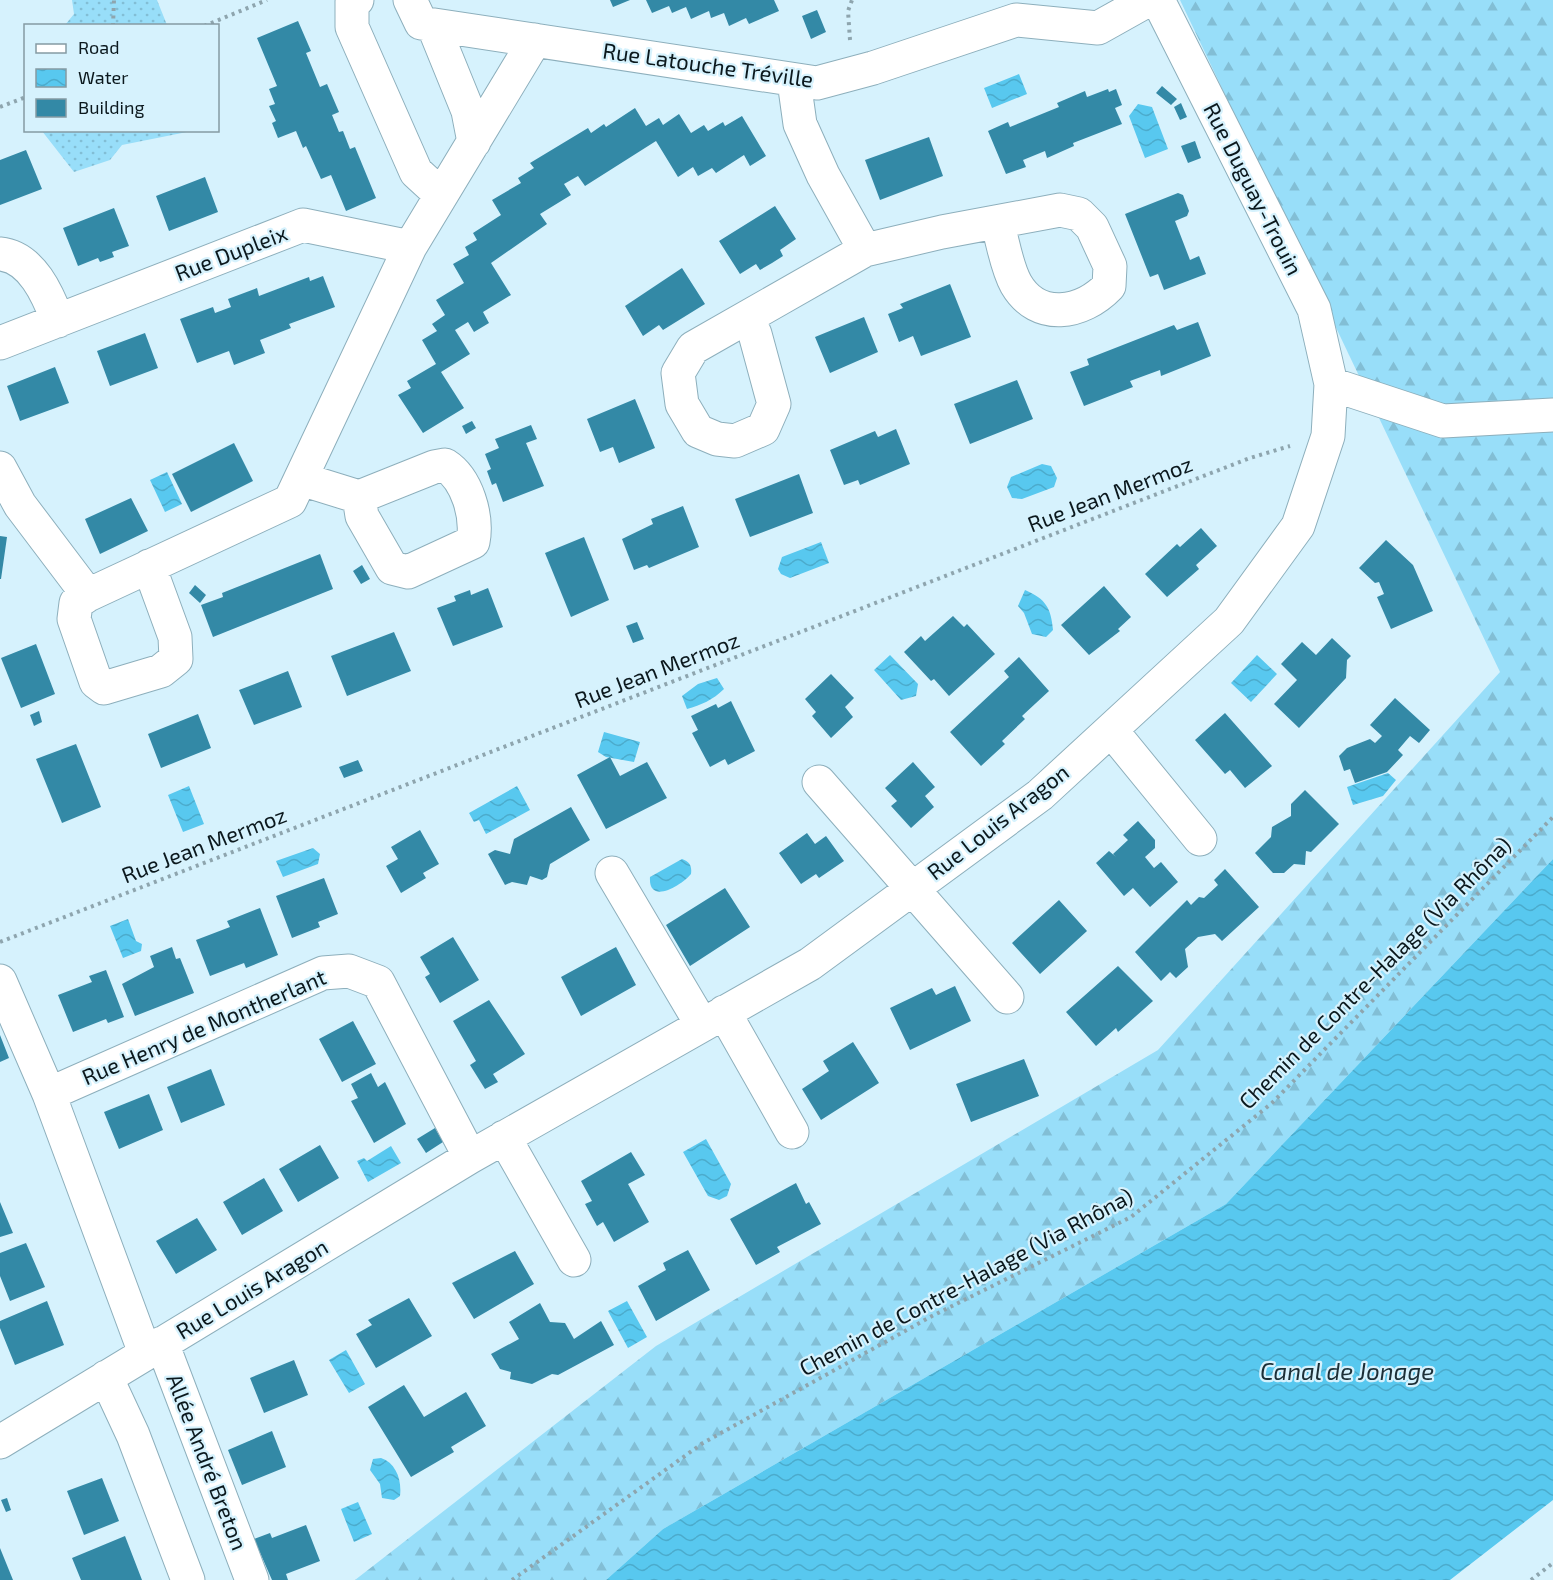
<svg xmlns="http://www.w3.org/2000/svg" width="1553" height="1580" font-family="'Exo 2',sans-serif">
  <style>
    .grass { fill: url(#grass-dots) }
    .forest { fill: url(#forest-firs) }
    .water { fill: url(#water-waves) }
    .building { fill: #3389a6 }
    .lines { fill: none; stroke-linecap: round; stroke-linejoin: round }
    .minor-casing { stroke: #8dafbc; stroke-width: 35 }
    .path { stroke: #8ea5ae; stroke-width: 4; stroke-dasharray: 3 4.5; stroke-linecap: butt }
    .minor { stroke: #fff; stroke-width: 33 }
    .labels { text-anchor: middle; stroke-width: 4.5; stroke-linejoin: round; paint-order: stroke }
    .street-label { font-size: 22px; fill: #0b181d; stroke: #d6f2fd }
    .water-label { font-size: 24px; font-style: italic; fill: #1c2f37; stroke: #d6f2fd }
  </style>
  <defs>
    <pattern id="grass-dots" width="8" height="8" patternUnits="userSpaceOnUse" patternTransform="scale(1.5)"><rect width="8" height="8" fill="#98def9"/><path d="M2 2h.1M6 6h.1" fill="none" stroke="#82bed5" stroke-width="1.8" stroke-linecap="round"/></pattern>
    <pattern id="forest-firs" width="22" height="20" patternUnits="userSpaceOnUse" patternTransform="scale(1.5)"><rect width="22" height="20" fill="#98def9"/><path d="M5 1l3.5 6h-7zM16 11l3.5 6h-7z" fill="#82bed5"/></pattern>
    <pattern id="water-waves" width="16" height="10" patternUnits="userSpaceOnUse" patternTransform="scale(1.5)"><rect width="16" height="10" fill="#58c8ef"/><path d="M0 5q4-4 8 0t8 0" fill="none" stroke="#4babcc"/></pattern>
  </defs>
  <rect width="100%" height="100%" fill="#d6f2fd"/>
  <path class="grass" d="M72,0H157L167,25H65L74,14Z
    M42,131H192L122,145L110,160L74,172Z"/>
  <path class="forest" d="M1180,0H1553V859L1226,1204L663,1529L606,1580H355L656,1346L1158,1050L1500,672Z"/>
  <path class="water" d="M1019,74L1027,94L992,108L984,88Z
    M1138,104L1152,107L1168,149L1145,158L1129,116Z
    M1042,464L1051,466L1057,478L1054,487L1022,499L1012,498L1007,487L1011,477Z
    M167,472L182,504L165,512L150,480Z
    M821,542L829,563L790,578L781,574L778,569L782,557Z
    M1025,590C1046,599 1051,608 1053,630L1046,637L1032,634L1024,613L1018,606Z
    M890,655L918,684L916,696L901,700L874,670Z
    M1257,655L1277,674L1251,702L1231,683Z
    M717,678L724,689C713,700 701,705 687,709L682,696L698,684Z
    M604,732L640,742L634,762L606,757L598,752Z
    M1388,773L1396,780L1383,796L1353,805L1347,787Z
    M189,786L204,824L183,832L168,795Z
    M517,786L530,810L486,834L479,820L474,822L469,813Z
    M313,848L320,854L318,864L283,877L276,861Z
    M682,859C690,862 692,866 691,874C682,885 648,906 650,877Z
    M1553,859V1500L1450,1580H606L663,1529L1226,1204Z
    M128,919L136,941L142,944L141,951L123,958L110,926Z
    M706,1139L731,1184L727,1196L719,1200L708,1196L683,1152Z
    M391,1146L401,1163L368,1182L357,1161L364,1158L367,1161Z
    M627,1301L647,1337L628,1348L608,1311Z
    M346,1350L365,1384L349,1393L329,1360Z
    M381,1458C396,1463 402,1480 400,1496L394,1500L382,1498L380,1484L370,1470L373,1459Z
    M358,1502L372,1534L354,1542L341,1509Z"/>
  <path class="building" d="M610,0H630L613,7Z
    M646,0H774L779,11L749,24L746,18L729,26L724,13L711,18L709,11L691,19L686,7L672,13L669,6L652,13Z
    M817,10L826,32L811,39L802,16Z
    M298,21L311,51L306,53L320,87L327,84L339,112L332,115L339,132L343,131L350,149L355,147L376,198L346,211L331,175L321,179L306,146L303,148L296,131L278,138L272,123L276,121L269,106L275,104L269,89L277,86L257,38Z
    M1162,86L1177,99L1171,105L1156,93Z
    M1108,89L1109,92L1116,89L1122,105L1115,108L1122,124L1073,143L1074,146L1047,158L1045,151L1023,160L1026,167L1006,174L988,131L1008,122L1010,127L1059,107L1057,103L1085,91L1087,97Z
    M1181,103L1187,117L1180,120L1174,107Z
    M635,108L646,126L659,118L663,125L679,114L691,133L704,125L708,131L723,122L725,126L742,116L766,156L750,166L744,155L716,173L712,168L698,176L693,167L678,177L656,141L585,186L578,176L564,184L571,195L540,214L547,224L491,263L511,295L483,312L489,323L474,332L468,322L455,330L470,354L441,372L464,408L423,433L398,395L411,388L407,381L436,364L422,340L437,331L432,324L445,315L436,300L464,283L453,264L469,255L465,247L477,240L473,233L501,215L492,200L521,183L518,178L534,168L530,163L588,128L591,133L604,124L606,127Z
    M929,137L943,176L880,200L865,160Z
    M1195,141L1201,158L1188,163L1181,146Z
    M26,150L42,189L0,205V160Z
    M205,177L218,212L169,231L156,196Z
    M1178,193L1183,195L1189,211L1187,216L1175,221L1190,260L1199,256L1206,274L1164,290L1158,274L1150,277L1125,214Z
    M775,206L796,239L780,250L783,256L772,263L760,270L756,264L740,274L719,241Z
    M114,208L129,246L112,252L114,257L100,262L98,258L78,266L63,228Z
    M682,268L705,304L663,330L659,325L643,336L625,306Z
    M323,276L335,307L289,324L291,328L260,340L265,353L234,365L229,351L197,363L180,319L213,307L215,313L231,307L228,299L257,288L259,296L309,277L310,281Z
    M950,284L971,337L921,356L913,336L899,342L888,314L903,308L900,304Z
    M864,317L878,352L830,373L815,337Z
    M1198,322L1211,356L1161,376L1160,370L1130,381L1133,387L1084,406L1070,372L1089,365L1087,359L1174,325L1177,330Z
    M145,333L158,368L110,386L97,351Z
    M55,367L69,403L20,421L7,386Z
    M1017,380L1033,419L970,444L954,404Z
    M635,399L655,448L619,463L613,447L600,452L587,419Z
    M472,421L476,428L466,434L462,426Z
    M531,425L537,439L526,443L544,486L503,502L496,483L492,485L487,471L491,469L485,454L499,448L495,439Z
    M896,429L910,464L860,485L858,480L844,485L830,450L875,431L878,437Z
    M234,443L253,481L191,512L172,474Z
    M799,474L813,513L750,537L735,499Z
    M131,498L148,531L100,554L85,519Z
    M683,506L699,547L649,568L647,565L634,570L622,539L653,524L651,519Z
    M1201,528L1217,546L1196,565L1199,569L1167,597L1145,574L1177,544L1180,547Z
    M0,536L7,537L1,579H0Z
    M584,537L609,600L571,617L545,553Z
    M1386,540L1413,565L1433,611L1391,629L1377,597L1384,594L1379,582L1375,583L1359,568Z
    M320,554L333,589L213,637L201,605L223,597L222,593Z
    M362,565L370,579L361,584L353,571Z
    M195,585L206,595L200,603L189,593Z
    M1104,586L1131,617L1118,629L1120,631L1089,655L1061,625Z
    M488,588L503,627L453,646L437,608L456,601L454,596L470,590L471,595Z
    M953,616L964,627L967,624L995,654L949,696L934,679L931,681L904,652L921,636L925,641Z
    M637,622L644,639L633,643L626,626Z
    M394,632L411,671L347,696L331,656Z
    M1332,638L1351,656L1347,660L1346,678L1299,728L1274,704L1297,680L1281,664L1302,642L1316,655Z
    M36,644L55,694L21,708L1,658Z
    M1019,657L1049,691L1022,716L1025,719L1002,741L1005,744L981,766L950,732L1009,677L1004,671Z
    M288,671L302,707L254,725L239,690Z
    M831,674L854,698L845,707L853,717L831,738L812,716L816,712L805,699Z
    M1395,698L1430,730L1419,743L1410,736L1398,750L1403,755L1387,772L1355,783L1350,769L1344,771L1339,756L1347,748L1370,739L1375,743L1382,736L1370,725Z
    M731,701L755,751L728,765L725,759L710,767L692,733L698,730L691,716L716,704L718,708Z
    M39,711L42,722L34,726L30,715Z
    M1225,713L1272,766L1245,788L1230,770L1225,774L1195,740Z
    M198,714L211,748L161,768L148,734Z
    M76,744L101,807L62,823L36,759Z
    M610,757L620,776L647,762L667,798L606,829L577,775Z
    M358,760L363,771L344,778L339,767Z
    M913,762L935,787L925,796L934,807L911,828L891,806L897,801L885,788Z
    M1305,790L1339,824L1311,852L1306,851L1305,865L1294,864L1284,873H1273L1255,853L1271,837L1272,827L1291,816V804Z
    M571,807L590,840L550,864L547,877L542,880L530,876L527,885L512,882L505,885L488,854L495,850L510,854L514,839Z
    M1138,821L1155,840V848L1145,857L1154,868L1161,862L1178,882L1150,907L1133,888L1124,896L1096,863L1109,851L1116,857L1113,854L1128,840L1123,835Z
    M420,830L439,864L423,873L426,878L401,893L386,866L398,859L391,847Z
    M807,833L815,844L826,836L844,861L819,878L816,874L801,884L779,853Z
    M1225,869L1259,907L1222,941L1215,934L1198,937L1185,949L1188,967L1176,978L1170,972L1161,981L1135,952L1187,900L1191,905L1199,897L1204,898L1218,885L1214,880Z
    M324,878L338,914L318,922L320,927L292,938L276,896Z
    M725,888L750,927L690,966L666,925Z
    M1059,900L1087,931L1040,974L1012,943Z
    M260,908L278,955L246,968L244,963L210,976L196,940L230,927L227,921Z
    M453,937L479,980L440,1003L425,977L430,974L420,957Z
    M172,947L176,959L180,958L194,993L135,1016L122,984L154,967L150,956Z
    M616,947L636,985L581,1016L561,977Z
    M1118,966L1153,1001L1118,1032L1116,1028L1096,1046L1066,1012Z
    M106,970L124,1017L108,1023L106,1019L73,1032L58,995L92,982L89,976Z
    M955,986L971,1021L910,1050L890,1008L932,988L936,995Z
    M489,1000L525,1054L493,1074L498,1082L485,1089L470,1065L476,1061L453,1021Z
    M353,1021L376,1064L342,1082L319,1039Z
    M0,1035L9,1058L0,1062Z
    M853,1042L879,1083L821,1120L802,1089L829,1071L823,1061Z
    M1024,1059L1039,1096L971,1122L956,1084Z
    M211,1069L225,1105L181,1123L167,1087Z
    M371,1073L378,1087L385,1082L406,1124L374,1143L351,1101L358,1098L351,1084Z
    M149,1094L163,1130L119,1149L104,1112Z
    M435,1128L443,1142L426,1153L417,1139Z
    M320,1145L339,1178L298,1202L279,1169Z
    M631,1152L645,1175L628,1184L649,1222L614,1242L603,1222L597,1226L585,1204L592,1201L581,1181Z
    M264,1178L283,1211L242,1235L223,1202Z
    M796,1183L806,1204L809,1202L821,1224L777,1247L780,1252L756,1265L730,1219Z
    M0,1202L13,1233L0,1237Z
    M197,1218L217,1250L176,1274L156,1241Z
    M26,1243L45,1287L10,1301L0,1276V1253Z
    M688,1250L710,1290L656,1321L638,1286L666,1270L663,1263Z
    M515,1251L534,1284L474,1319L452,1283Z
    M409,1298L432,1336L376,1368L356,1334L372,1325L368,1320Z
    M47,1301L64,1345L15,1365L0,1328V1321Z
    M540,1303L550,1322L565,1323L574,1339L601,1321L614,1345L558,1375L552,1374L532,1384L510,1379L511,1372L500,1369L491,1354L519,1339L509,1322Z
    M294,1360L308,1395L264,1413L250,1378Z
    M404,1385L424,1417L466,1392L486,1426L451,1447L454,1452L411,1477L368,1407Z
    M272,1431L286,1467L242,1485L228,1450Z
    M102,1478L119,1521L84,1535L67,1491Z
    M7,1498L11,1510L6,1512L1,1500Z
    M306,1525L320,1561L286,1574L288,1580H272L254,1539L270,1533L272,1538Z
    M125,1536L142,1580H81L72,1558Z
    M0,1548L13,1580H0Z"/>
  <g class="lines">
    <defs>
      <path id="minor" d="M357,0L352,2V27L416,172L441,195
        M410,0L421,23L817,83L873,68L1016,20L1098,28L1148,0
        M433,25L468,111L474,142
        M794,81L800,124L823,175L865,250
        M0,254C32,257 48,295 58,321
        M748,318L755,334L774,404L763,429L735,441L717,439L698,431L682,404L678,373L693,348L865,250L942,232L1060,210L1079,214L1092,227L1110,266L1109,286C1082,314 1038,322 1016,284C1006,266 1003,241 997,222
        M0,343L303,225L410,247
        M1331,384L1443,421L1553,415
        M0,468L20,505L88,595
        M301,479L359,497L434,467L445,465C467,479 478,516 473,542L408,572L392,568L362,516L359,497
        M149,566L175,637L176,659L161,671L104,688L96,682L74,619L76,603L88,595L290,501L410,247L535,40
        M1111,730L1200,839
        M819,782L1007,997
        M612,873L702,1025
        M0,981L49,1094L145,1353
        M724,1012L792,1132
        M49,1094L323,973L349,971L378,982L470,1157
        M504,1137L574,1260
        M162,1343L252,1580
        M106,1377L133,1435L188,1580
        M0,1442L470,1157L810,964L1040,795L1229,621L1298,526L1328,436L1331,384L1314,309L1158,0"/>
    </defs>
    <use href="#minor" class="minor-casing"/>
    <path class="path" d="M113,26L114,0
      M204,26L267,0
      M850,40L848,11L852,0
      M0,107L26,97
      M0,942L1250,458L1290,446
      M512,1580L703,1443L932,1316L1131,1217L1272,1103L1553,817
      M1531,1580L1553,1563"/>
    <use href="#minor" class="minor"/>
  </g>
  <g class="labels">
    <g class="street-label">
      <text transform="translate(708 65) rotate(8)" y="8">Rue Latouche Tréville</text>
      <text transform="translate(1253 189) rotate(63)" y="8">Rue Duguay-Trouin</text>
      <text transform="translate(231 253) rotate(-21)" y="8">Rue Dupleix</text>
      <text transform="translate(1110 494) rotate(-21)" y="8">Rue Jean Mermoz</text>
      <text transform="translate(657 670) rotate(-21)" y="8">Rue Jean Mermoz</text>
      <text transform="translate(998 822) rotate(-38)" y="8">Rue Louis Aragon</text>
      <text transform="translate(204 845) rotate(-21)" y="8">Rue Jean Mermoz</text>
      <text transform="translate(1375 973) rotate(-45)" y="8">Chemin de Contre-Halage (Via Rhôna)</text>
      <text transform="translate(204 1027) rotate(-23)" y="8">Rue Henry de Montherlant</text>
      <text transform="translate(966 1282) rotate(-28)" y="8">Chemin de Contre-Halage (Via Rhôna)</text>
      <text transform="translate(252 1289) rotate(-31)" y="8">Rue Louis Aragon</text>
      <text transform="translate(207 1462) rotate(69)" y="8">Allée André Breton</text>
    </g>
    <g class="water-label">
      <text x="1347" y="1380">Canal de Jonage</text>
    </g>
  </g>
  <rect x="24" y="24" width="195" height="108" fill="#d6f2fd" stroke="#859ba3" stroke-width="1.5"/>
  <rect x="36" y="44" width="30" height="9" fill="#ffffff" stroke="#859ba3" stroke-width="1.5"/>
  <text x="78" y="54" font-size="18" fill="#0b181d">Road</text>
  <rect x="36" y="69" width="30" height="18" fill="url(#water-waves)" stroke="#859ba3" stroke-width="1.5"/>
  <text x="78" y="84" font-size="18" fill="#0b181d">Water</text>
  <rect x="36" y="99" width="30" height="18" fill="#3389a6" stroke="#859ba3" stroke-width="1.5"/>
  <text x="78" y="114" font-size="18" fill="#0b181d">Building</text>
</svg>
